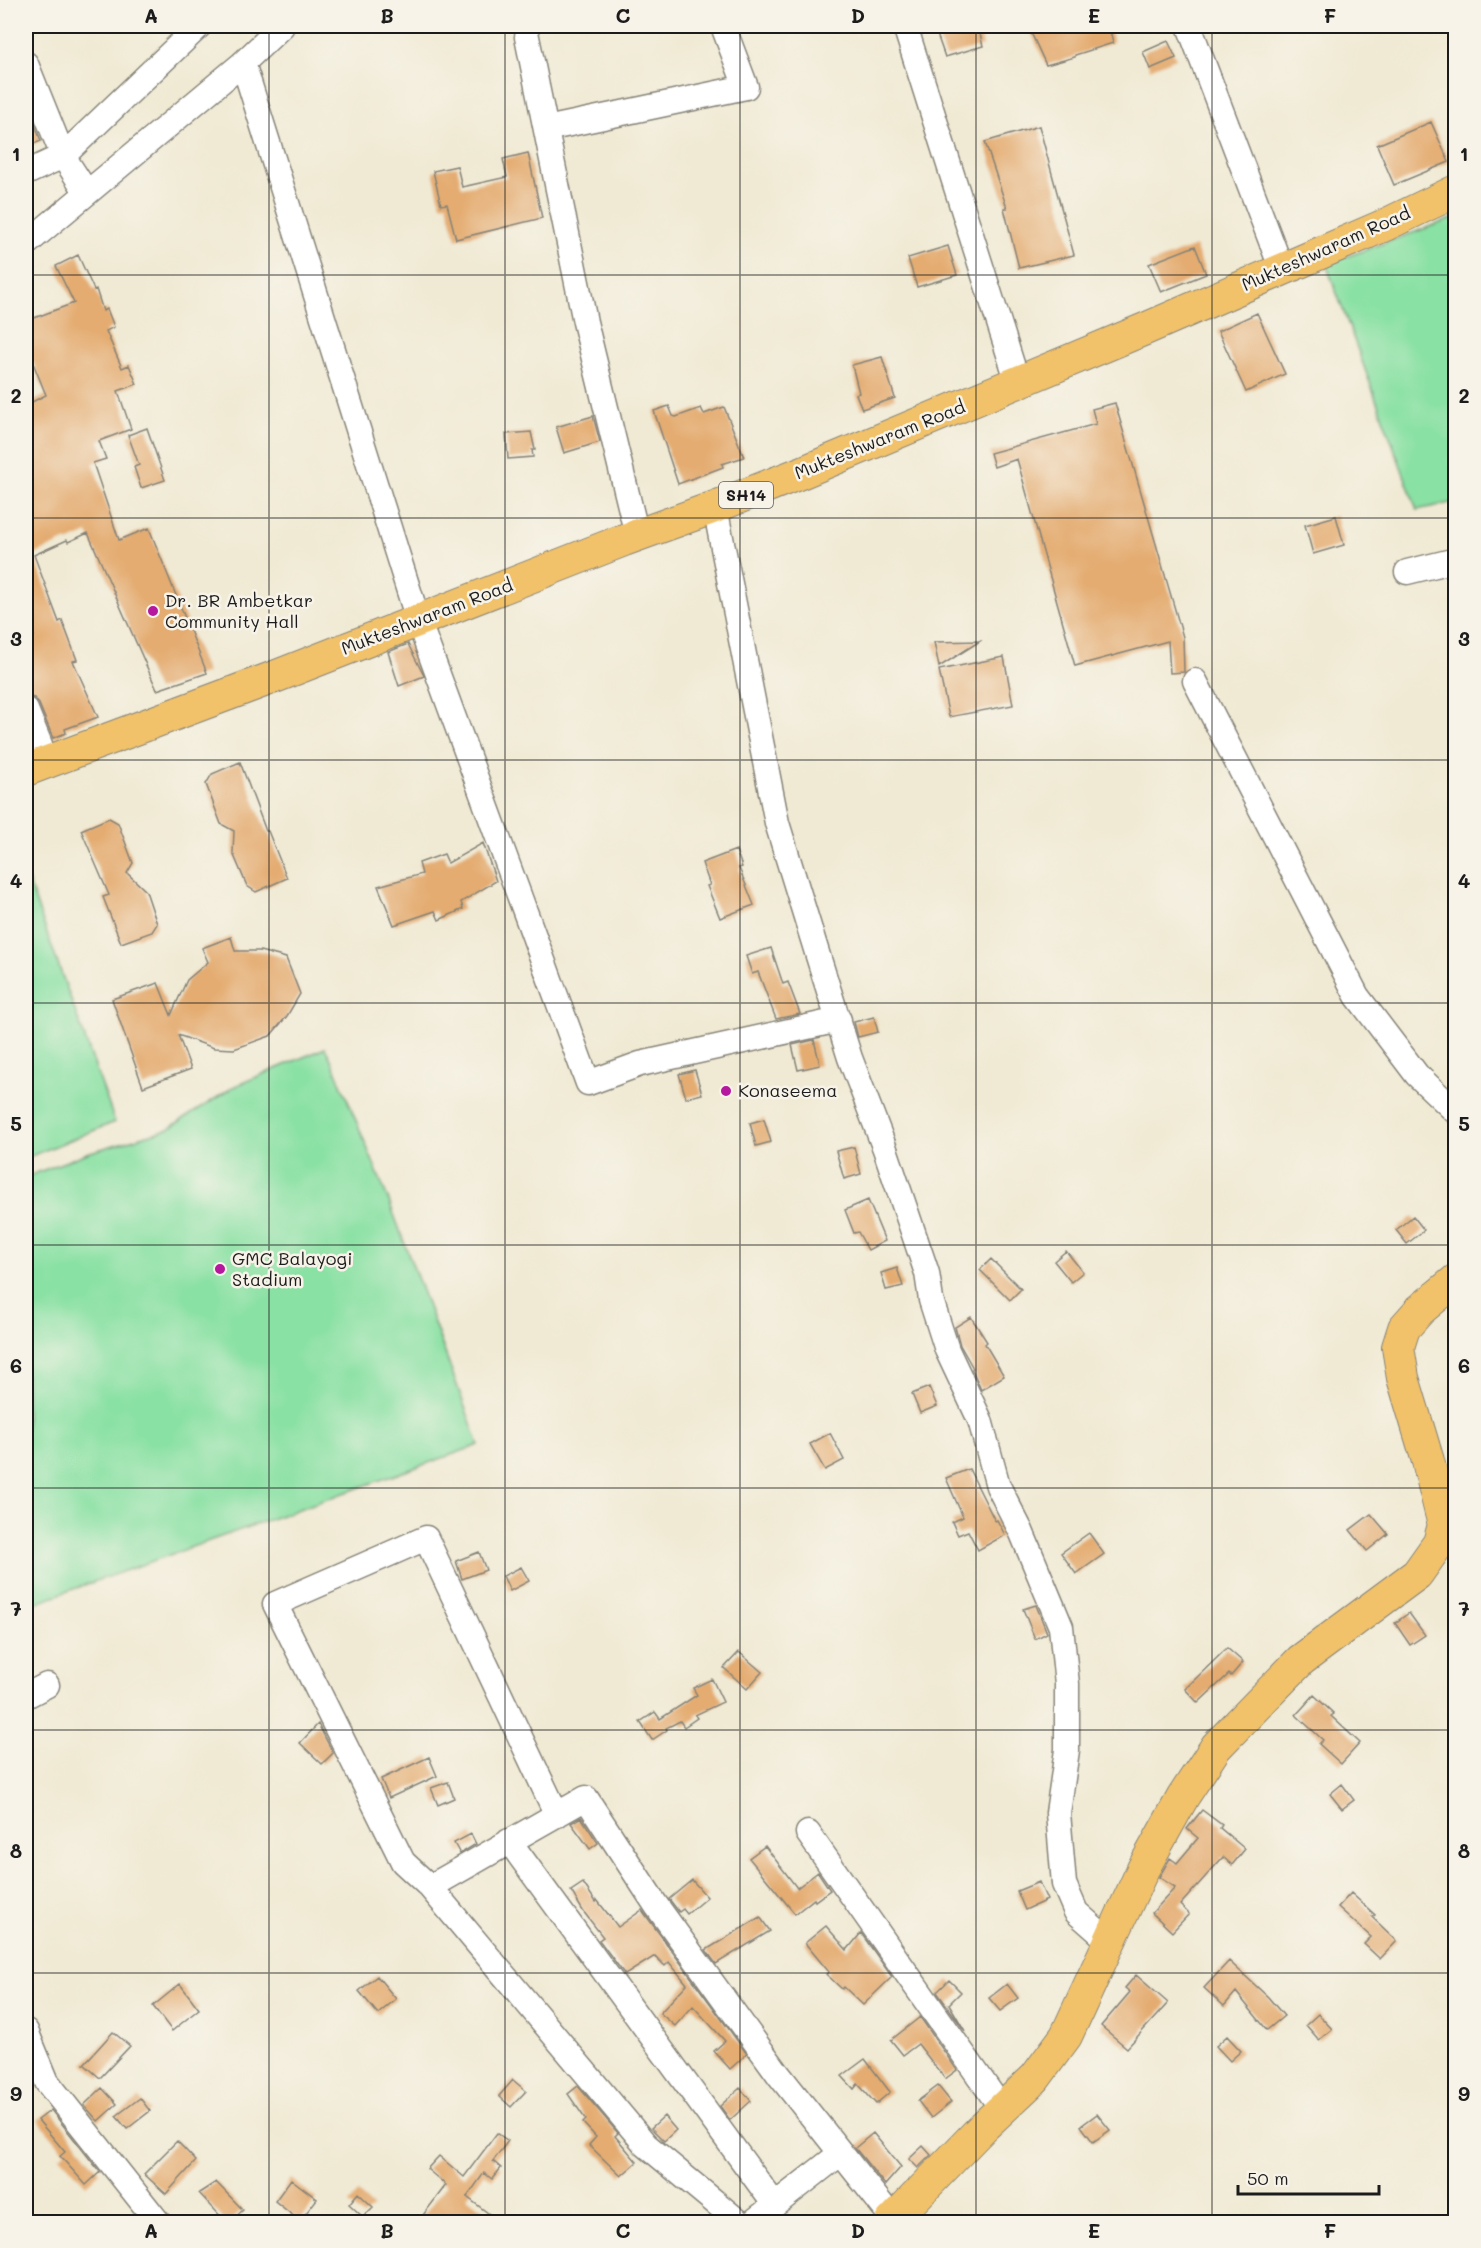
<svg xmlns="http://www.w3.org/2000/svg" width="1481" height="2248" font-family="Mali,sans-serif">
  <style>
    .green { fill: #8ae1a4; stroke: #537e60; stroke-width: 1.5 }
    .building { fill: #e4ac71 }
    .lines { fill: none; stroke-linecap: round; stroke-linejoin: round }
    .minor-casing { stroke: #868378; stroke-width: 27 }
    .major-casing { stroke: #868378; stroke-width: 34 }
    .minor { stroke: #fff; stroke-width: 24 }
    .major { stroke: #f2c26a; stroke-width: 32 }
    .grid { fill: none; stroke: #1c1c1c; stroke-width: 1.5; stroke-opacity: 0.55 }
    .poi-dot { fill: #b5179e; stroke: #f7f3e8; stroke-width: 2 }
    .labels { text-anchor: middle; stroke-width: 5; stroke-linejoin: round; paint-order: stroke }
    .shield { fill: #f7f3e8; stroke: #5e5c59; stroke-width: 1.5 }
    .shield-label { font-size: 16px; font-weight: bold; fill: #1c1c1c }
    .street-label { font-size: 18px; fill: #1c1c1c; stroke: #f7f3e8 }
    .poi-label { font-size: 18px; fill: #1c1c1c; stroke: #f7f3e8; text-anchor: start }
    .neatline { fill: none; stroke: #1c1c1c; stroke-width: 2 }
    .grid-label { font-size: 20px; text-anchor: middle; font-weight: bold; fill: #1c1c1c }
  </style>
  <rect width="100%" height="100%" fill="#f7f3e8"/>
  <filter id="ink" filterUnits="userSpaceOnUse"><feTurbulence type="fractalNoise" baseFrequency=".0167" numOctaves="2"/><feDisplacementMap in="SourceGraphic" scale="12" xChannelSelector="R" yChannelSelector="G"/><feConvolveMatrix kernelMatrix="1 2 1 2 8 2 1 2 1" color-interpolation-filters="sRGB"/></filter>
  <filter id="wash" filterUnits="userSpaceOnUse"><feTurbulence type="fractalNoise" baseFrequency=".008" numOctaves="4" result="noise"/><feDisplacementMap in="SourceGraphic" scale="24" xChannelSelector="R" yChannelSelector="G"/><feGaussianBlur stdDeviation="1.35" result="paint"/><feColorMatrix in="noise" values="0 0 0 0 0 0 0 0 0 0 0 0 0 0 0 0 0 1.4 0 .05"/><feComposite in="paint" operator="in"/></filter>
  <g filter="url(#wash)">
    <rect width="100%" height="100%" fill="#f0ead4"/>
    <path class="green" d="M1454,218L1456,223L1455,502L1417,510L1326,264Z
      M26,875L115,1122L26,1158Z
      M325,1048L330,1057L389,1201L479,1445L26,1606V1177L87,1153L168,1129L235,1086Z"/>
    <g id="blocks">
      <path class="building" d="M934,26H978L983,46L945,57Z
        M1028,26H1109L1113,43L1075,55V57L1046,65Z
        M1168,41L1176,58L1150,69L1143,52Z
        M26,101L41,141L26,147Z
        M1431,122L1449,162L1394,185L1377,145Z
        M1039,126L1074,255L1019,268L1004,208H1007L985,142Z
        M528,153L542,218L456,239L447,204L441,205L433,171L457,166L462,187L507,177L503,159Z
        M948,246L957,275L917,287L908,258Z
        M1195,246L1206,274L1161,292L1149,264Z
        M78,255L94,290L96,289L103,311L107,309L114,327L106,331L122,368L129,365L137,384L118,391L131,429L99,441L106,459L93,463L119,540L149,528L207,673L157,690L88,533L68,542L67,540L34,555L59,622L62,620L77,660L73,661L98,717L65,729L66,733L53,738L39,704L34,698L26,696V639L34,636L26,611V405L46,395L31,358L26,361V321L74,303L56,266Z
        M1257,313L1285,374L1246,392L1218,331Z
        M882,357L895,398L862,409L856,394L859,393L852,365Z
        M1115,403L1183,637L1184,672L1170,673L1168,641L1075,666L1017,459L994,467L990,453L1096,424L1092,409Z
        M669,406L673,416L676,417L701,408L704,414L724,407L744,457L722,464L723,467L678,484L654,411Z
        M593,416L600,442L564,453L556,427Z
        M147,428L165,480L141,488L134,467L139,465L128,435Z
        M531,432L535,450H532L533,457L508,459L506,434Z
        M1336,516L1344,545L1313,554L1305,525Z
        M980,641L939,667L934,642Z
        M408,644L424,676L399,686L388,652Z
        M1004,657L1013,705L949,717L939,670Z
        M240,762L266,831H268L287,878L256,892L247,886L233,853L234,831L221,824L206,784L212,774Z
        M109,818L118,823L133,863L127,873L146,891L157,924L152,932L121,943L103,897L109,895L81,830Z
        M483,843L496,881L461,902L463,909L439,920L435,911L394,925L378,886L422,874L419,863L444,854L448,863Z
        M736,850L742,867L739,868L754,905L720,918L707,886L710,885L702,863Z
        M231,937L235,951H260L286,958L300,994L287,1016L270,1036L234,1049L214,1048L178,1035L191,1069L143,1087L112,999L158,983L171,1015L187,980L208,962L202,948Z
        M771,948L783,984L788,982L800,1014L776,1019L758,972L752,974L746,956Z
        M874,1017L878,1032L858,1037L854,1022Z
        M814,1040L820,1065L798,1070L792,1045Z
        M695,1070L702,1094L686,1098L679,1074Z
        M764,1119L771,1142L756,1146L750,1123Z
        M854,1147L861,1174L844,1179L836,1151Z
        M868,1200L885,1241L868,1250L858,1232L854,1233L845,1210Z
        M1413,1216L1424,1230L1407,1244L1396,1230Z
        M1066,1251L1083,1272L1071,1282L1054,1261Z
        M991,1259L1021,1289L1010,1300L980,1270Z
        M897,1268L903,1286L886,1290L881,1273Z
        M971,1317L987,1342L985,1344L1004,1376L981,1390L972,1369L973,1368L960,1345L955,1327Z
        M929,1387L937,1406L920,1413L912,1394Z
        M830,1433L844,1460L825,1470L810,1444Z
        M969,1469L995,1521L997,1520L1005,1535L978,1550L968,1531L958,1535L952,1522L963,1517L946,1478Z
        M1371,1514L1388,1534L1367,1551L1350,1530Z
        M1089,1533L1104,1554L1076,1574L1061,1553Z
        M479,1552L486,1570L462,1579L456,1561Z
        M521,1567L529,1581L510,1591L503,1576Z
        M1036,1605L1047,1633L1035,1639L1023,1609Z
        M1409,1613L1425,1635L1410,1645L1395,1623Z
        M1227,1648L1243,1662L1231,1676L1229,1674L1198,1703L1185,1689Z
        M739,1652L762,1672L747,1689L724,1668Z
        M712,1679L723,1702L695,1715L697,1718L684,1727L680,1721L666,1728L667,1730L652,1740L640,1722L655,1712L660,1719L697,1695L693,1688Z
        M1314,1695L1334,1714L1331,1716L1360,1743L1341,1764L1319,1744L1323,1740L1296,1715Z
        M318,1724L333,1753L322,1764L300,1743Z
        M429,1757L437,1776L389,1798L381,1779Z
        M448,1782L454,1798L438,1805L431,1788Z
        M1342,1784L1354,1800L1342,1809L1330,1794Z
        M1202,1810L1222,1825L1220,1828L1245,1849L1232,1865L1223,1857L1180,1905L1189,1914L1172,1932L1152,1913L1175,1888L1159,1877L1170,1858L1177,1863L1198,1838L1187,1829Z
        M581,1817L598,1843L590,1849L571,1823Z
        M471,1834L476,1844L460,1854L454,1843Z
        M765,1846L797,1888L818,1872L830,1890L815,1901L814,1899L795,1914L749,1858Z
        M692,1880L707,1897L687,1914L683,1909L679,1912L669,1899Z
        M1039,1882L1047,1900L1025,1910L1017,1891Z
        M583,1883L596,1902L597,1900L618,1927L642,1910L747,2054L730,2069L714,2051L725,2041L693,2006L675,2026L660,2013L687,1984L669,1962L665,1966L655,1956L625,1975L599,1940L603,1937L583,1911L571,1891Z
        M1351,1893L1375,1915L1372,1917L1397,1941L1380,1959L1364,1944L1371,1937L1338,1907Z
        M760,1917L770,1931L716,1964L706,1950Z
        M826,1926L847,1950L861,1933L892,1977L863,2005L844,1987L842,1989L826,1974L829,1972L805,1943Z
        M1229,1961L1268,1997L1284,2016L1267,2030L1236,1992L1224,2006L1204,1988Z
        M1136,1975L1168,2003L1127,2048L1101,2026L1130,1992L1125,1988Z
        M377,1976L396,1999L378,2014L359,1991Z
        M949,1980L961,1992L949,2004L965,2031L937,1992Z
        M180,1984L199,2009L172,2031L153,2006Z
        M1007,1984L1018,1998L1000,2011L989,1998Z
        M1318,2014L1332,2029L1319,2040L1306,2025Z
        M920,2017L957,2070L945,2079L918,2044L903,2055L891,2040Z
        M113,2032L130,2046L100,2078L84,2064Z
        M1227,2036L1241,2051L1230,2061L1216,2046Z
        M865,2059L890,2092L876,2104L858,2084L854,2089L842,2076Z
        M513,2080L526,2091L511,2107L499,2096Z
        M578,2086L618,2133L615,2136L637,2162L621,2176L589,2145L596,2137L583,2123L586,2120L568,2094Z
        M938,2086L951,2102L931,2118L918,2101Z
        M102,2088L117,2104L98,2121L84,2105Z
        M740,2088L751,2101L730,2120L720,2106Z
        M140,2098L150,2111L127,2129L116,2116Z
        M51,2110L100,2172L86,2185L60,2156L65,2152L38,2120Z
        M1097,2114L1110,2130L1093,2142L1081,2126Z
        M664,2116L676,2130L664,2141L651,2128Z
        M497,2133L508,2141L493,2161L501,2168L492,2179L484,2173L467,2197L501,2223H417L446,2185L427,2169L439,2156L464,2177Z
        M873,2133L901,2167L885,2185L855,2148Z
        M177,2141L196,2161L166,2194L144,2174Z
        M923,2146L931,2155L918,2168L909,2159Z
        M291,2179L317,2199L300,2221L275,2201Z
        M216,2182L243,2210L229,2223H227L199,2193Z
        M358,2193L373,2207L363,2217L349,2204Z"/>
    </g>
  </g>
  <g filter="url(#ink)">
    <use href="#blocks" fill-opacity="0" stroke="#868378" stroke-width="1.5"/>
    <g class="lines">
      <defs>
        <path id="minor" d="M905,26L1018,383
          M1189,26L1282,270
          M527,37L585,322L637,535
          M243,63L418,620L588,1083L640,1064L839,1020
          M26,64L63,156L87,193
          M546,129L746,87L723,26
          M26,173L63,156L199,26
          M26,244L243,63L282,26
          M715,507L777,823L818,956L850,1058L885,1149L927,1273L931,1300L947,1350L980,1420L998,1486L1021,1531L1061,1627L1067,1684V1750L1058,1813L1064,1884L1076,1912L1110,1942
          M1407,572L1456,560
          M1195,681L1357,996L1417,1075L1456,1112
          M26,710L47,762
          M26,1696L47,1685
          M557,1815L426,1538L275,1604L403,1862L430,1887L586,1798L656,1905L779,2075L894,2220
          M808,1833L1002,2109
          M509,1841L775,2205
          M430,1887L646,2145L739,2222
          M26,2031L47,2082L158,2222
          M753,2222L841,2153"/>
        <path id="major" d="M26,770L277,676L624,540L715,507L803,472L1145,329L1385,225L1456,191
          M891,2222L984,2126L1035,2078L1066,2036L1143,1869L1183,1797L1216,1747L1301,1660L1417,1574L1439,1543L1444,1525L1428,1461L1403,1378L1398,1347L1404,1328L1420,1310L1456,1280"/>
      </defs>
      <use href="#minor" class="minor-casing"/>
      <use href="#major" class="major-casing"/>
      <use href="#minor" class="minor"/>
      <use href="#major" class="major"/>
    </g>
  </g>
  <path class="grid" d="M269,26V2222M505,26V2222M740,26V2222M976,26V2222M1212,26V2222M26,275H1456M26,518H1456M26,760H1456M26,1003H1456M26,1245H1456M26,1488H1456M26,1730H1456M26,1973H1456"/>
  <g class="poi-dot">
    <circle cx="153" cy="611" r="6"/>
    <circle cx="726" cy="1091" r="6"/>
    <circle cx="220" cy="1269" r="6"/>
  </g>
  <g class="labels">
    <rect class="shield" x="719" y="482" width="54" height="26" rx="4.5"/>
    <g class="shield-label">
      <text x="746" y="501">SH14</text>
    </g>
    <g class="street-label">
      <text transform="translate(1326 249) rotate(-24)" y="6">Mukteshwaram Road</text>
      <text transform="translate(880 440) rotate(-22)" y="6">Mukteshwaram Road</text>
      <text transform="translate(427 617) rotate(-21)" y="6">Mukteshwaram Road</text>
    </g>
    <g class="poi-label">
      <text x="165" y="607">Dr. BR Ambetkar<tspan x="165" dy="21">Community Hall</tspan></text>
      <text x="738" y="1097">Konaseema</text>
      <text x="232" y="1265">GMC Balayogi<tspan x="232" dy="21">Stadium</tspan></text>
    </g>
  </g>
  <rect width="1481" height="2248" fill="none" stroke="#f7f3e8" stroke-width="66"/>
  <path d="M1238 2185v9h141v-9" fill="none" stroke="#1c1c1c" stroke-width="3"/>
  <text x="1247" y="2185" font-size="18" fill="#1c1c1c" stroke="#f7f3e8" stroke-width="4.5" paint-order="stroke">50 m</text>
  <rect x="33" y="33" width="1415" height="2182" class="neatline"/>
  <g class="grid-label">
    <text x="151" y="23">A</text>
    <text x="387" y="23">B</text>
    <text x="623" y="23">C</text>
    <text x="858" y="23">D</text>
    <text x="1094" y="23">E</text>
    <text x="1330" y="23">F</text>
    <text x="16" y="161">1</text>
    <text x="1464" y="161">1</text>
    <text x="16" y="403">2</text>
    <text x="1464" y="403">2</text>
    <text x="16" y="646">3</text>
    <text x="1464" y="646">3</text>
    <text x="16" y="888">4</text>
    <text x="1464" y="888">4</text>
    <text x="16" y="1131">5</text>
    <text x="1464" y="1131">5</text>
    <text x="16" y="1373">6</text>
    <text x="1464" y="1373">6</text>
    <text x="16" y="1616">7</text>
    <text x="1464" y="1616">7</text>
    <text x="16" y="1858">8</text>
    <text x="1464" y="1858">8</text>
    <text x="16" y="2101">9</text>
    <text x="1464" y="2101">9</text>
    <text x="151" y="2238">A</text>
    <text x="387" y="2238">B</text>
    <text x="623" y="2238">C</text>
    <text x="858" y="2238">D</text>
    <text x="1094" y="2238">E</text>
    <text x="1330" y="2238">F</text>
  </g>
</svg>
